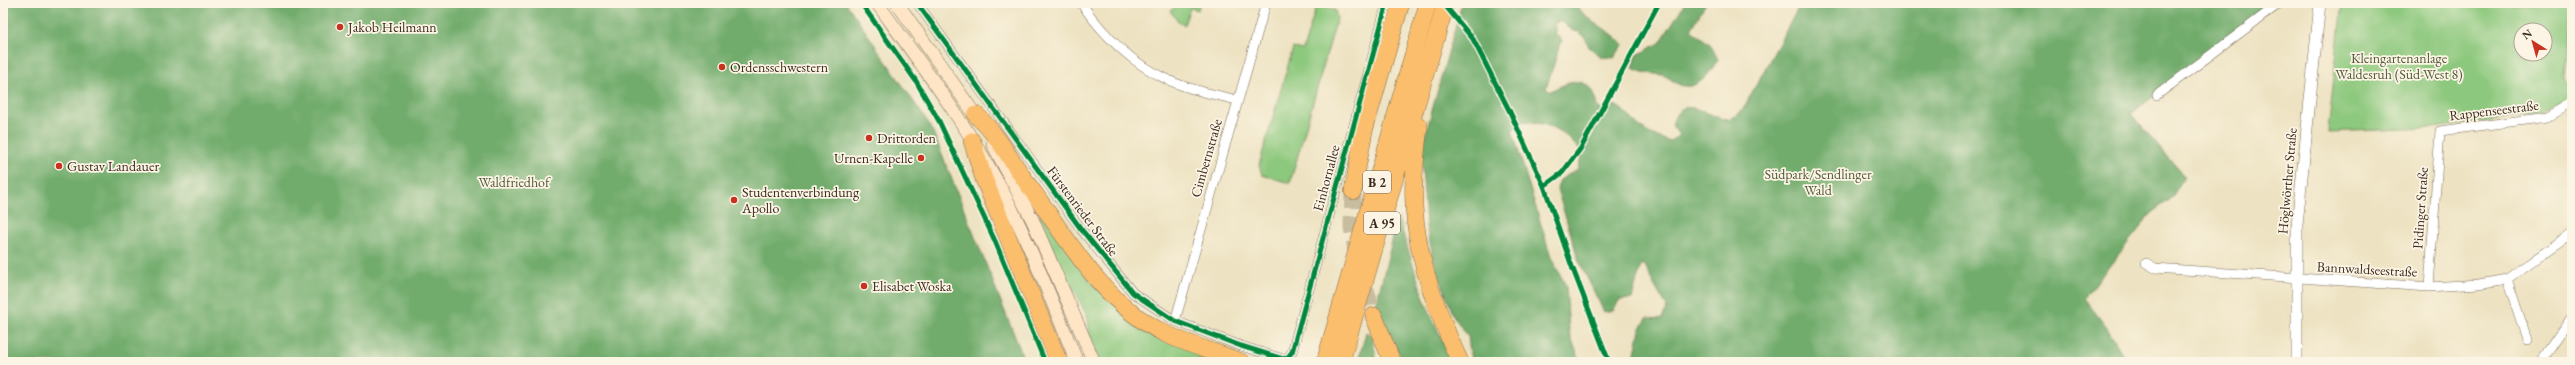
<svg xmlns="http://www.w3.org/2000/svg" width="2575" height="365" font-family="'EB Garamond',serif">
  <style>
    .green { fill: #8cc87d; stroke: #64794e; fill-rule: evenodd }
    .forest { fill: #71ac6c; stroke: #566b45 }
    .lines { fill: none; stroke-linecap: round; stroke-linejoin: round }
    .motorway-tunnel { stroke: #c9bda0; stroke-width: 17; stroke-dasharray: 17 8; stroke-linecap: butt }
    .minor-casing { stroke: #796a57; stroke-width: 10 }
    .tertiary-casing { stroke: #796a57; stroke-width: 12 }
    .secondary-casing { stroke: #796a57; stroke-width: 14 }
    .motorway-casing { stroke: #796a57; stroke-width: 18 }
    .minor { stroke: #fff; stroke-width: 9 }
    .tertiary { stroke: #fff; stroke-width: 11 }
    .secondary { stroke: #fde5c5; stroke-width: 13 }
    .motorway { stroke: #fabe6d; stroke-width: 17 }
    .cycleway-casing { stroke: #fcf5e5; stroke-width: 8 }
    .cycleway { stroke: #00873e; stroke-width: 5 }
    .poi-dot { fill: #c8321e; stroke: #fcf5e5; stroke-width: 1.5 }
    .labels { text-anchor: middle; stroke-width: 3.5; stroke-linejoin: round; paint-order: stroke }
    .shield { fill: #fcf5e5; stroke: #75675a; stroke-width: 1 }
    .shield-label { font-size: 13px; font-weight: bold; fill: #3b2a1e }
    .poi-label { font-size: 14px; fill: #3b2a1e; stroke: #fcf5e5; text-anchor: start }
    .park-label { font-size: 14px; fill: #53593a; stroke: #fcf5e5 }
    .street-label { font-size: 14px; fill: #3b2a1e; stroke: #fcf5e5 }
  </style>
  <rect width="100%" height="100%" fill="#fcf5e5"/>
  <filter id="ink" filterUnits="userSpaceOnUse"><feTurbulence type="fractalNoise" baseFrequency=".025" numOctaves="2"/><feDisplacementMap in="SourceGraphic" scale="8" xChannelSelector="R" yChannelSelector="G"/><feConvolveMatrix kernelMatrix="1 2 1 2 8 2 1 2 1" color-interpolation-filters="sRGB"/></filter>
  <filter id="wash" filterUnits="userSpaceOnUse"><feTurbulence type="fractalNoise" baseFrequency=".012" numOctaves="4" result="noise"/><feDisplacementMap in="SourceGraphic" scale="16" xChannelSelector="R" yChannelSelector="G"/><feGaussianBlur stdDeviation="0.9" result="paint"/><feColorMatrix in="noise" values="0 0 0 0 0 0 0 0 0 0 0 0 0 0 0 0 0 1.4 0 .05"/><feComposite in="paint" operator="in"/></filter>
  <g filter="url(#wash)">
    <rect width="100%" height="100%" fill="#ede2c1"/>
    <path class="green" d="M1181,3H1200L1198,10L1190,8L1184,25L1180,23L1170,11Z
      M2342,3H2572L2564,76L2572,86V97L2542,113L2434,128L2328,132ZM2521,30H2545V54H2521Z
      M1317,4L1335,10L1337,18L1290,183L1262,175L1259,165L1293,48L1303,50Z
      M1042,214L1094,285L1220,362H1100L1090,339L1088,319L1078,297L1063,272L1038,216Z"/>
    <path class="forest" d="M3,3H846L931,127L1025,362H3Z
      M1462,3H1576C1583,21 1612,29 1623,45L1614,58L1602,57L1589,47L1585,37L1579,32L1573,31L1561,21L1554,23L1556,35L1562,40L1546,88L1551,91C1574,78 1592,76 1597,107L1605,112L1614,105C1627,110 1634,124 1647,132C1654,136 1663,139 1670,142L1679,135L1672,125C1682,86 1712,125 1731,118C1735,117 1739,113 1742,111L1801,3H2278L2203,57L2131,114L2184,177L2172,197L2150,215L2084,298L2107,328L2127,362H1633L1640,330L1647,318L1662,319L1667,307L1654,285L1645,265H1641L1632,299L1619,300L1614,310L1604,312L1579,261L1557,189L1560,180L1578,169L1582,153C1564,131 1553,124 1524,121L1512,130L1551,257L1566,286L1569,332L1580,362H1471L1468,336L1454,317L1435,265L1426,226L1421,150Z
      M1685,3H1706L1691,30L1710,44L1718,59C1711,72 1697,93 1678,84C1673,82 1668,76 1662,75C1651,73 1644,74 1633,68L1637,55L1660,43Z
      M1398,218L1424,299L1452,362H1403L1376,304Z
      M1366,332L1372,335L1377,362H1358Z"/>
  </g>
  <g filter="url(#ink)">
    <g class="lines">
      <path class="motorway-tunnel" d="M1353,191L1352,227L1359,268L1374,316"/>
      <defs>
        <path id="minor" d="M917,3L1081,229L1133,293L1175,321L1241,346L1283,359L1287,358L1292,352L1387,3
          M1081,3C1102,33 1130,62 1164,78C1186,89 1213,94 1237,100
          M2157,95L2280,3
          M2146,263L2155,268L2429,287L2479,284L2507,279L2572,233
          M2507,279L2527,339
          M2429,287L2440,131L2548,117L2572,103
          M1175,321L1266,3
          M2541,362L2572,317"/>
        <path id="tertiary" d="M2297,362V225L2320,3"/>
        <path id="secondary" d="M877,3C922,65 970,129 1006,198C1033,250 1054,307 1077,362
          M897,3L980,122
          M993,144L1033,221L1094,362"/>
        <path id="motorway" d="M976,115C999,135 1013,165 1032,190C1069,242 1104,304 1164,333C1188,345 1216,352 1241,362
          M1419,126C1417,143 1415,161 1414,178C1410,242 1434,305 1460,362
          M972,141L984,179L1059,362
          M1353,191L1364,131L1401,3
          M1374,316L1392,362
          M1325,362L1428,3
          M1341,362L1446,3"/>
      </defs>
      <use href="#minor" class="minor-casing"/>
      <use href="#tertiary" class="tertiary-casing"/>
      <use href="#secondary" class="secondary-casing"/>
      <use href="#motorway" class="motorway-casing"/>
      <use href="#minor" class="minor"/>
      <use href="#tertiary" class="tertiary"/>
      <use href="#secondary" class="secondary"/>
      <use href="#motorway" class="motorway"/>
      <defs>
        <path id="cycleway" d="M861,3L916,81L939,121L995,241L1045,362
          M917,3L1081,229L1133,293L1175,321L1241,346L1283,359L1287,358L1292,352L1387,3
          M1443,3L1473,39L1509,110L1544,186L1571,264L1609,362
          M1544,186L1562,173L1581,148L1659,3"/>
      </defs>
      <use href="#cycleway" class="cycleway-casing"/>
      <use href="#cycleway" class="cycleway"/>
    </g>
  </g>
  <g class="poi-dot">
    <circle cx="340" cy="27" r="4"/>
    <circle cx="722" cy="67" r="4"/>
    <circle cx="869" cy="138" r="4"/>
    <circle cx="921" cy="158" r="4"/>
    <circle cx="59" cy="166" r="4"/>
    <circle cx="734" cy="200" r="4"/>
    <circle cx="864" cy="286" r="4"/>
  </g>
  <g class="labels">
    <g class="shield">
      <rect x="1363" y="171" width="28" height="22" rx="3"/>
      <rect x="1364" y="212" width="36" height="22" rx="3"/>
    </g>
    <g class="shield-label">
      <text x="1377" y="187">B 2</text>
      <text x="1382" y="228">A 95</text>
    </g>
    <g class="poi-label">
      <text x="348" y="32">Jakob Heilmann</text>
      <text x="730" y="72">Ordensschwestern</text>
      <text x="877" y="143">Drittorden</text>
      <text x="913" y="163" text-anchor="end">Urnen-Kapelle</text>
      <text x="67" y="171">Gustav Landauer</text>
      <text x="742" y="197">Studentenverbindung<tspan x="742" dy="16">Apollo</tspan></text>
      <text x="872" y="291">Elisabet Woska</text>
    </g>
    <g class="park-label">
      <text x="2399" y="63">Kleingartenanlage<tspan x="2399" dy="16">Waldesruh (Süd-West 8)</tspan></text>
      <text x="1818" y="179">Südpark/Sendlinger<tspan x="1818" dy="16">Wald</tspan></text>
      <text x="514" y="187">Waldfriedhof</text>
    </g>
    <g class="street-label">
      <text transform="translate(2494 110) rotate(-7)" y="5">Rappenseestraße</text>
      <text transform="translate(1206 158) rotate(-74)" y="5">Cimbernstraße</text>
      <text transform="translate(1326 178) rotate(-75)" y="5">Einhornallee</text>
      <text transform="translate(2287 181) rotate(-85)" y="5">Höglwörther Straße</text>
      <text transform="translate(2420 208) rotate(-86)" y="5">Pidinger Straße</text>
      <text transform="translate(1083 211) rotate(53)" y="5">Fürstenrieder Straße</text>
      <text transform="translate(2367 269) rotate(3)" y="5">Bannwaldseestraße</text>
    </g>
  </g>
  <rect width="2575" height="365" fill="none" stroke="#fcf5e5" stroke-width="16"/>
  <g transform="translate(2533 42) rotate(323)"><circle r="19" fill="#fcf5e5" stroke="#afa495"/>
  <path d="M0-3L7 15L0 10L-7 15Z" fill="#c8321e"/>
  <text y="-6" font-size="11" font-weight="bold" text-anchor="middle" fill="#3b2a1e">N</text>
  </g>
</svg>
